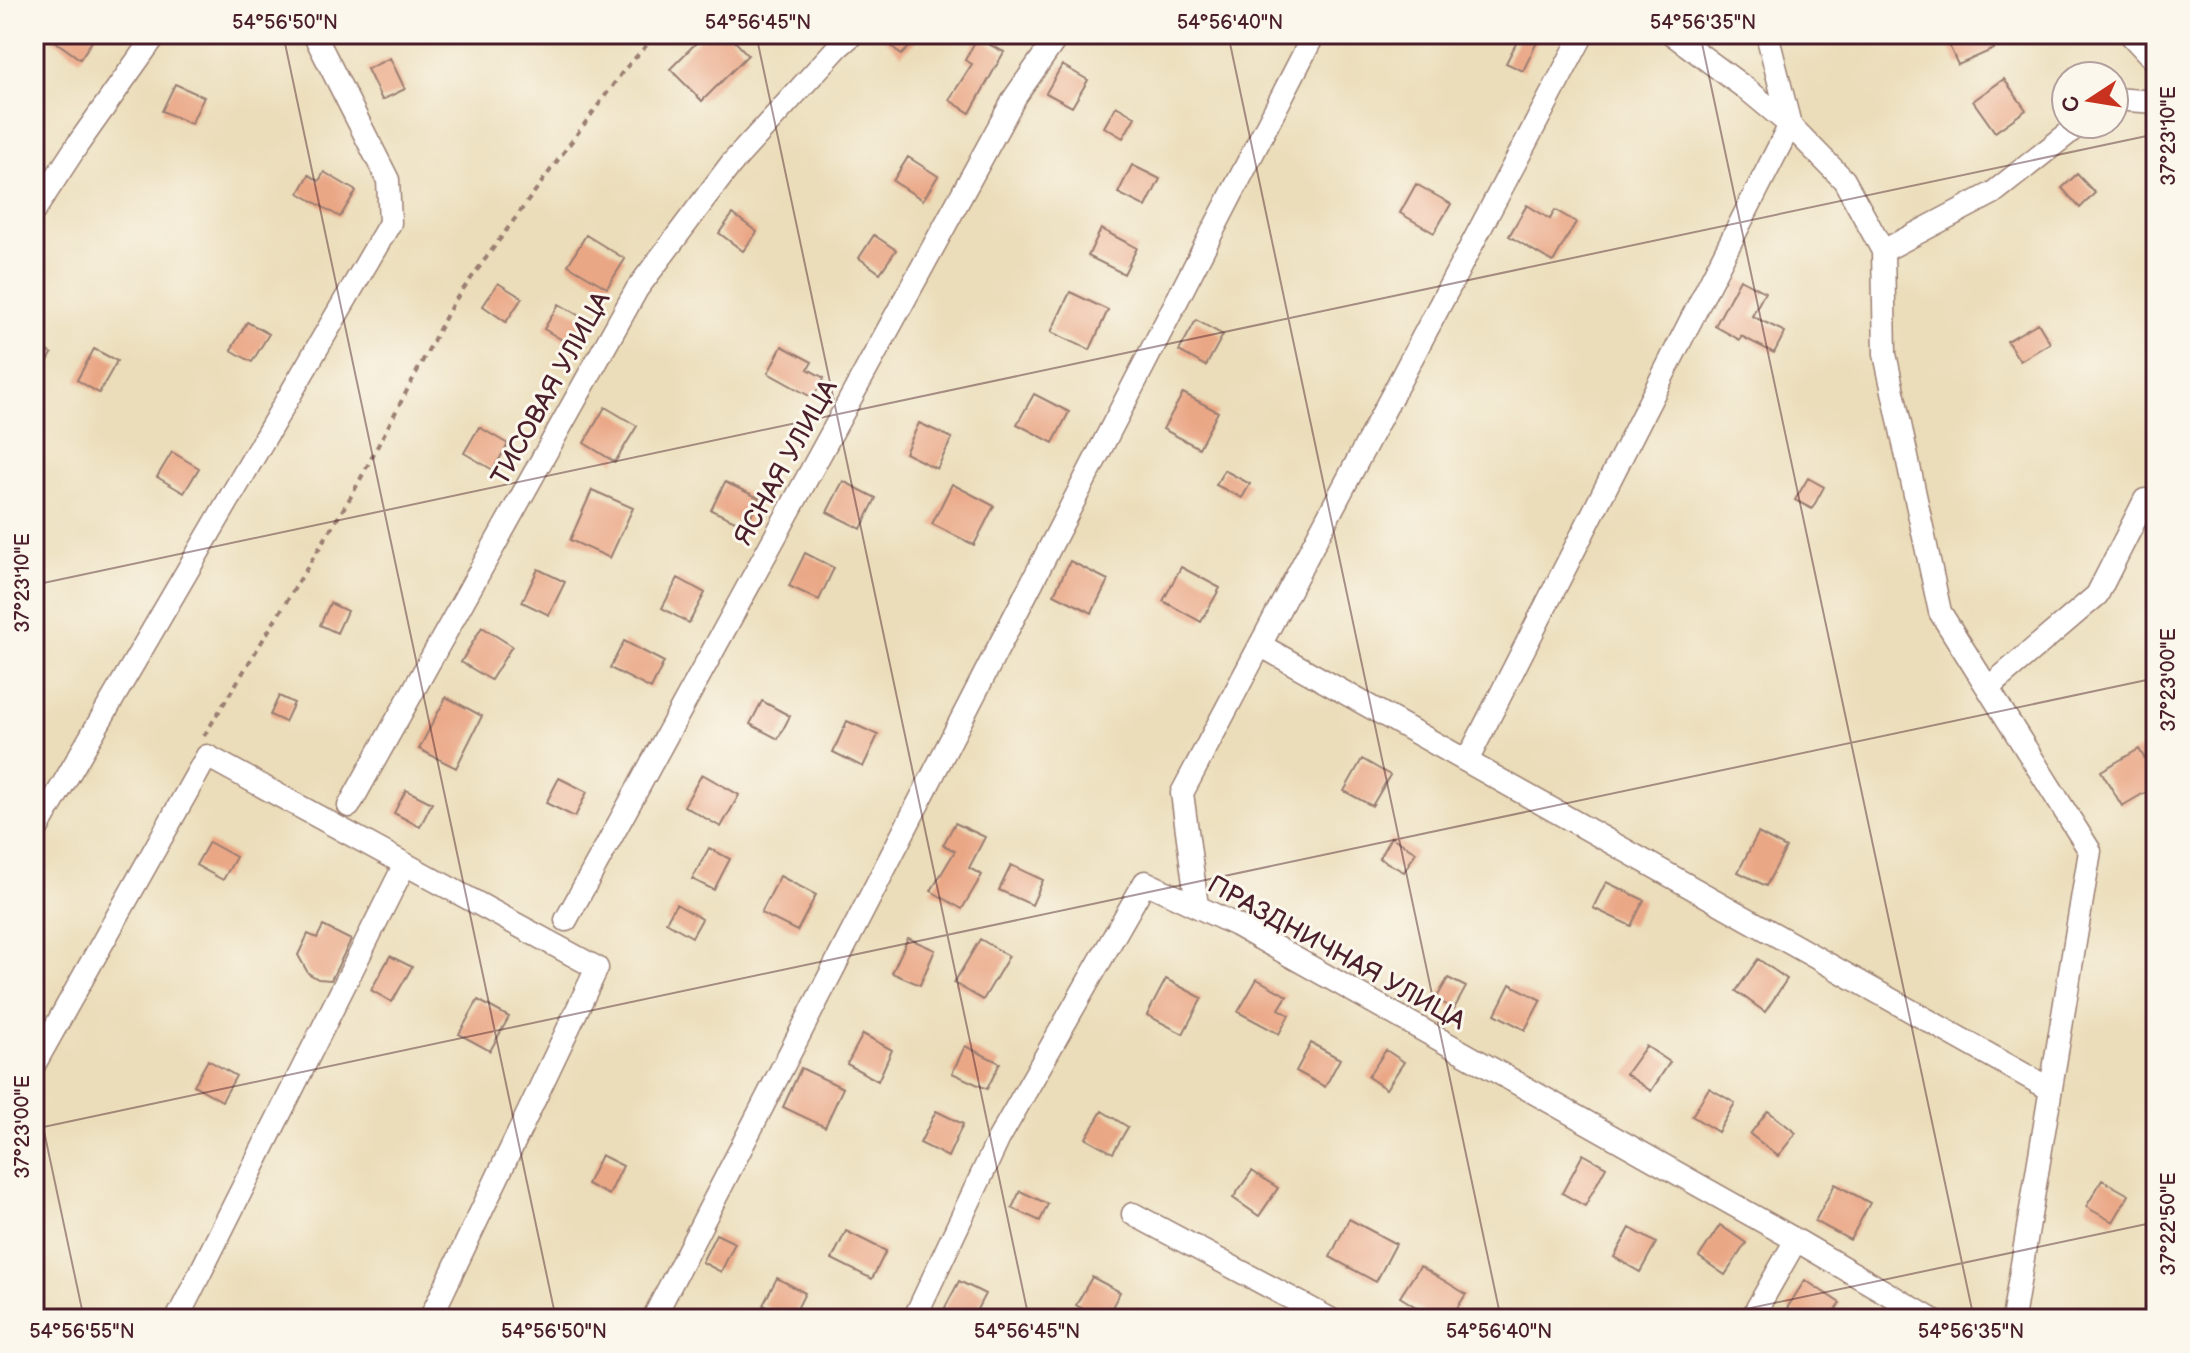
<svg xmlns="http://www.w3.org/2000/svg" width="2190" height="1353" font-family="'Balsamiq Sans',sans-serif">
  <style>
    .building { fill: #eaa786 }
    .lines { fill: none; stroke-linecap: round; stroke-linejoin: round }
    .minor-casing { stroke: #9a7e72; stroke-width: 25 }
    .path { stroke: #9a7e72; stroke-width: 4; stroke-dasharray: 6 6; stroke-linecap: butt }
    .minor { stroke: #fff; stroke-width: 22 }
    .ticks { fill: none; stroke: #4a1f2b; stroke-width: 2; stroke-opacity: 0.45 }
    .labels { text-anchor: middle; stroke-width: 6; stroke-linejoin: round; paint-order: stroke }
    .street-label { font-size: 26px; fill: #4a1f2b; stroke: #fbf7ec }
    .neatline { fill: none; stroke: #4a1f2b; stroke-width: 3 }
    .ticks-label { font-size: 20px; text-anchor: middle; fill: #4a1f2b }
  </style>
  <rect width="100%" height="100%" fill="#fbf7ec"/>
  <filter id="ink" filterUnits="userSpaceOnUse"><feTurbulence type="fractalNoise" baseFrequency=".0125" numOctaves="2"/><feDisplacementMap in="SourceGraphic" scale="16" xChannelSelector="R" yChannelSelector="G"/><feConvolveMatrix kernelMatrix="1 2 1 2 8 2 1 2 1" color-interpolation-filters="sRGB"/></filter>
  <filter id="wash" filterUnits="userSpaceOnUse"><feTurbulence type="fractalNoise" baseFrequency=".006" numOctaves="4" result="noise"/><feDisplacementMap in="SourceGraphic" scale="32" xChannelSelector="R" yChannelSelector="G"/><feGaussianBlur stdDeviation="1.8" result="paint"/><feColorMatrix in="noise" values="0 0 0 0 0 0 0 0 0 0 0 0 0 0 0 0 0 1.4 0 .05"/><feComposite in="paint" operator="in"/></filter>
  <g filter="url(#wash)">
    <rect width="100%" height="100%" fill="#ebddb9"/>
    <g id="blocks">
      <path class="building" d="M45,34H97L80,59Z
        M705,34H728L748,55L702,101L670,69Z
        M880,34H923L901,55Z
        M1521,34H1541L1523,71L1506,63Z
        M1956,34H1988L1994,49L1958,65L1946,39Z
        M977,38L1004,52L970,113L949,100L972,64L965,60Z
        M390,58L405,89L382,100L367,69Z
        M1062,65L1088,80L1072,107L1046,93Z
        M2004,79L2026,110L1995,132L1973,101Z
        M175,84L204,97L191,124L162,111Z
        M1116,106L1135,117L1123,138L1104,127Z
        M908,157L938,176L923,200L893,181Z
        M1132,165L1160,179L1146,207L1118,193Z
        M324,172L356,191L340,217L299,193L309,175L319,181Z
        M2077,174L2095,193L2080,208L2062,188Z
        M1416,184L1451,204L1434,233L1400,213Z
        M1527,205L1550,219L1555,210L1576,222L1553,262L1509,236Z
        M733,214L757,232L743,251L719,233Z
        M1101,229L1137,248L1124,274L1088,256Z
        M586,235L625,259L607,288L568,265Z
        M874,235L896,250L880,273L859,258Z
        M1740,279L1765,292L1752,316L1785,332L1774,353L1741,336L1740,340L1715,326Z
        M498,283L522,298L506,322L483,306Z
        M1070,292L1108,310L1090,350L1051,332Z
        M559,304L588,321L572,346L544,329Z
        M1196,320L1223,335L1206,366L1179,351Z
        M247,322L269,334L252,362L231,350Z
        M2038,323L2050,343L2020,361L2007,341Z
        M34,344L52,354L34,385Z
        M782,346L812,362L808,369L824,378L813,398L768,373Z
        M94,349L117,361L99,393L77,380Z
        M1183,393L1218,412L1199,448L1163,429Z
        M1034,394L1069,412L1053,443L1017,424Z
        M605,407L637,426L615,462L584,443Z
        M919,423L952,438L937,469L905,453Z
        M479,427L508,444L493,470L464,453Z
        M172,452L199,468L184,493L157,477Z
        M1224,470L1250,484L1242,498L1216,485Z
        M1808,478L1824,487L1812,509L1795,500Z
        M843,481L876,498L861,529L827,512Z
        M725,482L759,498L746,526L711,510Z
        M952,484L994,506L974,545L932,524Z
        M592,490L633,508L610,558L570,540Z
        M805,553L834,568L819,600L789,586Z
        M1070,561L1108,580L1092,613L1054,594Z
        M1181,567L1220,588L1201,622L1163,601Z
        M538,569L565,582L549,615L522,602Z
        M678,578L705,593L689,623L662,608Z
        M330,603L347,611L337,633L320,625Z
        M482,627L512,646L491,680L461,662Z
        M624,641L664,662L651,689L610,668Z
        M279,696L294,703L285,722L270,715Z
        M446,697L482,716L456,768L419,749Z
        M762,701L790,716L778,739L750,724Z
        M847,721L878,735L863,767L833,752Z
        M2139,749L2156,778V786L2122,806L2101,771Z
        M1362,759L1390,775L1372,806L1344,791Z
        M702,774L739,795L721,827L684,806Z
        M559,778L587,792L575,817L546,803Z
        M406,790L432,803L420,827L394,813Z
        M955,823L985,837L969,868L982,875L962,909L931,891L955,851L943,845Z
        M1758,833L1786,848L1766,886L1738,872Z
        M1391,837L1416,852L1404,872L1379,858Z
        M209,842L236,857L223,880L196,865Z
        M709,848L730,859L714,890L692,879Z
        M1011,865L1043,880L1032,905L999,890Z
        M780,876L816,895L797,931L761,913Z
        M1606,882L1644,900L1631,926L1593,908Z
        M676,904L702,919L692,937L666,922Z
        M323,926L351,940L331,980L318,979L308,973L298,955L308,934L317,938Z
        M908,938L935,950L920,985L892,973Z
        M980,939L1009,956L983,1000L954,983Z
        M390,956L412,967L392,1002L371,990Z
        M1758,959L1787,979L1765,1012L1736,991Z
        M1448,978L1466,987L1454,1009L1436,999Z
        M1166,979L1202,998L1183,1034L1147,1015Z
        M1257,979L1287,996L1279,1009L1289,1015L1279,1034L1238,1012Z
        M1510,984L1541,1000L1525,1030L1495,1014Z
        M478,1000L509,1017L490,1051L459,1034Z
        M863,1034L892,1050L878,1081L847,1064Z
        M1311,1043L1340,1059L1325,1087L1296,1071Z
        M965,1046L1000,1063L987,1089L952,1073Z
        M1646,1046L1670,1062L1651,1091L1626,1074Z
        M1386,1050L1404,1062L1386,1089L1368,1077Z
        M208,1060L236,1076L222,1101L194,1085Z
        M801,1068L843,1088L825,1127L783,1107Z
        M1709,1088L1735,1103L1718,1132L1692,1116Z
        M936,1111L963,1124L948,1157L920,1143Z
        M1102,1111L1128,1127L1113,1153L1086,1138Z
        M1768,1111L1796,1133L1778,1156L1750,1134Z
        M1583,1154L1606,1167L1585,1206L1562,1193Z
        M601,1155L623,1166L609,1195L587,1184Z
        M1252,1171L1278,1188L1259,1216L1233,1198Z
        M2102,1180L2129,1195L2113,1222L2086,1207Z
        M1835,1184L1870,1203L1850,1240L1815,1221Z
        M1020,1191L1048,1204L1040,1221L1012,1208Z
        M1349,1219L1396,1244L1376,1282L1330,1257Z
        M1720,1225L1746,1243L1725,1275L1699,1257Z
        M1630,1228L1656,1243L1640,1272L1614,1257Z
        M846,1231L886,1251L872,1279L832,1259Z
        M716,1234L735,1243L721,1272L702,1262Z
        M1420,1266L1466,1294L1450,1319H1435L1400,1297Z
        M1092,1277L1120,1292L1106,1319H1101L1076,1305Z
        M777,1278L805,1293L792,1319L763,1305Z
        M1805,1280L1840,1303L1829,1319H1805L1787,1308Z
        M959,1281L985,1294L972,1319H939Z"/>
    </g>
  </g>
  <g filter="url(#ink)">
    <use href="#blocks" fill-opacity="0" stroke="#9a7e72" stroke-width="2"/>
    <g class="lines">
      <defs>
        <path id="minor" d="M1672,34L1749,91L1790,125L1844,180L1883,251L1993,193L2080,124
          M2130,34L2156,62
          M2114,99L2156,102
          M34,211L78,144L156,34
          M1883,251L1885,354L1940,612L2090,851L2013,1319
          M1260,645L2050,1089
          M1988,688L2097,595L2145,500
          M1467,761L1790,125L1767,34
          M349,806L637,289L731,164L838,47L853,34
          M34,834L390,223L388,180L314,34
          M405,864L597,968L430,1319
          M1197,906L1182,793L1583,34
          M566,920L1015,97L1059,34
          M34,1065L207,756L405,864L177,1319
          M1133,1214L1330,1319
          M653,1319L1314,34
          M914,1319L999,1138L1145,882L1236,925L1796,1240L1931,1319
          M1751,1319L1796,1240"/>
      </defs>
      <use href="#minor" class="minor-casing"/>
      <path class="path" d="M204,736L353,493L453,303L624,70L657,34"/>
      <use href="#minor" class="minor"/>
    </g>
  </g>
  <path class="ticks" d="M283,34L556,1319M756,34L1029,1319M1228,34L1501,1319M1700,34L1974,1319M34,41L69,34M34,585L2156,134M34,1084L84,1319M34,1129L2156,678M1699,1319L2156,1222"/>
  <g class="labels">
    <g class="street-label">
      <text transform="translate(550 388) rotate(-61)" y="9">ТИСОВАЯ УЛИЦА</text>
      <text transform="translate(785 462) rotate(-61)" y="9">ЯСНАЯ УЛИЦА</text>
      <text transform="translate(1337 952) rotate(29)" y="9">ПРАЗДНИЧНАЯ УЛИЦА</text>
    </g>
  </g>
  <rect width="2190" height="1353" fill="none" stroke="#fbf7ec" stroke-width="88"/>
  <g transform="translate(2090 100) rotate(258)"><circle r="38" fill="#fbf7ec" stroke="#b4a19f" stroke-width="2"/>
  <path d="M0-6L14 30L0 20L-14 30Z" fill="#c8321e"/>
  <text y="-12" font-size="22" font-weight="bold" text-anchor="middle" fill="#4a1f2b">С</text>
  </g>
  <rect x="44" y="44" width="2102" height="1265" class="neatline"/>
  <g class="ticks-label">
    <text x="285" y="29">54°56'50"N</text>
    <text x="758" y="29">54°56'45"N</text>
    <text x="1230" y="29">54°56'40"N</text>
    <text x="1703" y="29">54°56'35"N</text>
    <text transform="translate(2168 136) rotate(-90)" y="7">37°23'10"E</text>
    <text transform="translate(22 583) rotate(-90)" y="7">37°23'10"E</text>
    <text transform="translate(2168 680) rotate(-90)" y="7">37°23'00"E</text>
    <text transform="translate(22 1127) rotate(-90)" y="7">37°23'00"E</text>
    <text transform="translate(2168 1224) rotate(-90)" y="7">37°22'50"E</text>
    <text x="82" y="1338">54°56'55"N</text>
    <text x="554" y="1338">54°56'50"N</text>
    <text x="1027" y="1338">54°56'45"N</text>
    <text x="1499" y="1338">54°56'40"N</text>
    <text x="1971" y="1338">54°56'35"N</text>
  </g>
</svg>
